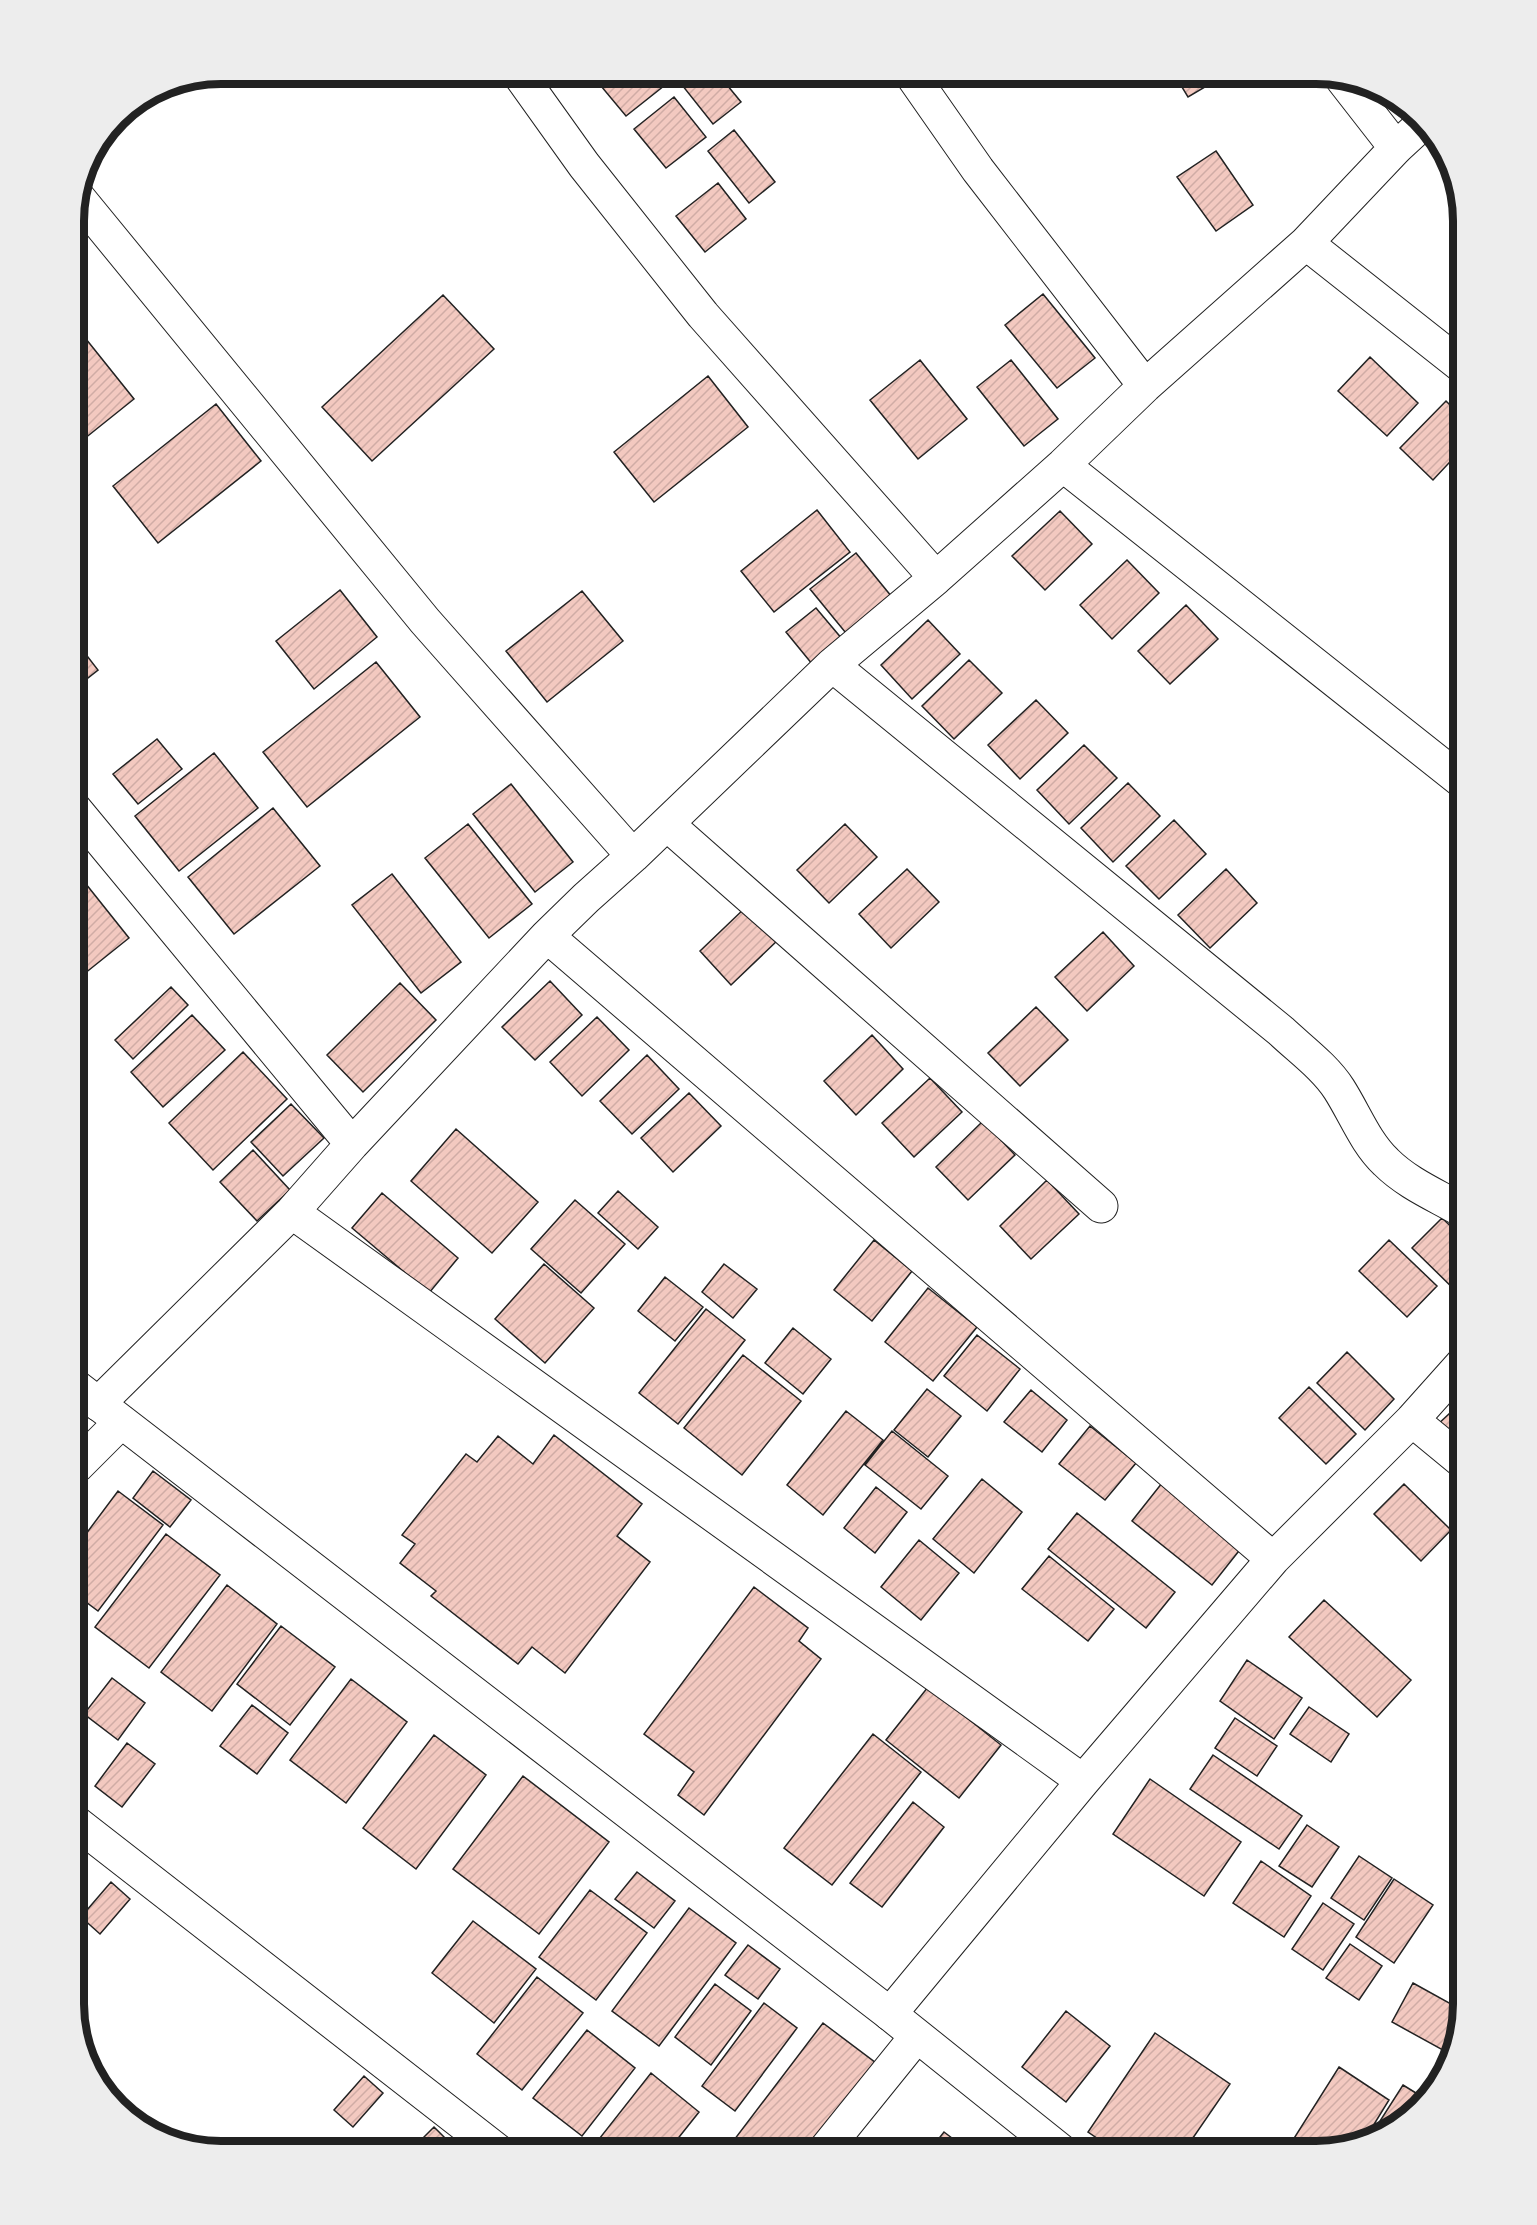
<svg xmlns="http://www.w3.org/2000/svg" width="1537" height="2225" font-family="'Work Sans',sans-serif">
  <style>
    .building { fill: url(#building-hatch); stroke: #222; stroke-width: 1.5 }
    .lines { fill: none; stroke-linecap: round; stroke-linejoin: round }
    .street-casing { stroke: #222; stroke-width: 35 }
    .secondary-casing { stroke: #222; stroke-width: 35 }
    .street { stroke: #fff; stroke-width: 33 }
    .secondary { stroke: #fff; stroke-width: 33 }
    .rim { fill: none; stroke: #222; stroke-width: 8 }
  </style>
  <defs>
    <pattern id="building-hatch" width="6" height="6" patternUnits="userSpaceOnUse" patternTransform="scale(1.5)"><rect width="6" height="6" fill="#f3c9c0"/><path d="M-1 1l2-2M0 6l6-6M5 7l2-2" fill="none" stroke="#d0aca5"/></pattern>
  </defs>
  <rect width="100%" height="100%" fill="#fff"/>
  <path class="building" d="M350,74H365L356,81Z
    M591,74H679L626,116Z
    M686,74H718L741,102L713,124L678,80Z
    M1174,74H1227L1188,97Z
    M674,97L706,137L666,168L634,129Z
    M734,130L775,182L749,203L708,151Z
    M1216,151L1253,205L1216,231L1177,177Z
    M718,183L746,219L705,252L676,216Z
    M1043,294L1095,358L1057,388L1005,325Z
    M443,295L494,349L372,461L322,407Z
    M78,329L134,399L74,447V332Z
    M1370,357L1418,403L1387,436L1338,391Z
    M920,360L967,419L918,459L870,400Z
    M1011,360L1058,419L1024,446L977,387Z
    M708,376L748,427L654,502L614,452Z
    M1446,401L1463,418V448L1433,480L1400,448Z
    M216,404L261,461L158,543L113,486Z
    M817,510L850,552L774,612L741,571Z
    M1060,511L1092,544L1045,590L1012,556Z
    M856,553L896,602L850,638L810,589Z
    M1127,560L1159,593L1112,639L1080,605Z
    M340,590L377,637L314,689L276,641Z
    M582,591L623,641L547,702L506,651Z
    M1186,605L1218,639L1170,684L1138,651Z
    M816,608L848,646L817,670L786,632Z
    M928,620L960,654L912,699L881,665Z
    M74,639L98,670L74,689Z
    M969,660L1002,693L954,739L922,706Z
    M376,662L420,717L307,807L263,752Z
    M1036,700L1068,733L1020,779L988,745Z
    M157,739L182,769L138,804L113,774Z
    M1084,745L1117,778L1069,824L1037,790Z
    M214,753L258,808L179,871L135,816Z
    M1128,783L1160,816L1113,862L1081,828Z
    M511,784L573,862L535,892L473,814Z
    M273,808L320,866L234,934L188,877Z
    M1174,820L1206,854L1159,899L1126,866Z
    M468,824L532,904L489,938L425,858Z
    M845,824L877,857L829,903L797,870Z
    M907,869L939,902L891,948L859,914Z
    M1226,869L1257,903L1210,948L1178,915Z
    M78,874L129,938L74,982V878Z
    M392,874L461,962L421,993L352,905Z
    M747,906L779,939L731,985L700,951Z
    M1103,932L1134,966L1087,1011L1055,977Z
    M550,981L582,1015L535,1060L502,1027Z
    M400,983L436,1020L363,1092L327,1055Z
    M171,987L188,1005L133,1059L115,1040Z
    M1036,1007L1068,1040L1020,1086L988,1053Z
    M192,1015L225,1050L163,1107L131,1072Z
    M597,1017L629,1050L582,1096L550,1062Z
    M872,1035L903,1069L856,1115L824,1081Z
    M243,1052L287,1099L213,1170L169,1123Z
    M647,1055L679,1089L632,1134L600,1101Z
    M930,1078L962,1112L914,1157L882,1123Z
    M689,1093L721,1126L673,1172L641,1138Z
    M291,1104L324,1138L283,1176L251,1142Z
    M983,1121L1015,1155L968,1200L936,1167Z
    M456,1129L538,1202L492,1253L411,1181Z
    M253,1150L290,1190L257,1221L220,1182Z
    M1047,1180L1079,1214L1031,1259L1000,1226Z
    M618,1191L658,1227L638,1249L598,1213Z
    M382,1193L458,1258L429,1293L352,1228Z
    M575,1200L625,1244L581,1293L531,1249Z
    M1442,1218L1463,1238V1291L1460,1295L1412,1248Z
    M874,1240L912,1271L872,1321L834,1290Z
    M1389,1240L1437,1286L1407,1317L1359,1271Z
    M544,1264L594,1308L545,1363L495,1319Z
    M724,1264L757,1289L733,1318L702,1292Z
    M665,1277L703,1307L675,1341L638,1311Z
    M928,1288L977,1327L933,1381L885,1342Z
    M706,1309L745,1340L678,1424L639,1393Z
    M793,1328L831,1359L803,1394L765,1363Z
    M977,1335L1020,1369L987,1411L944,1376Z
    M1347,1352L1394,1399L1365,1430L1317,1383Z
    M743,1355L801,1401L742,1475L684,1428Z
    M1309,1387L1356,1434L1326,1464L1279,1418Z
    M927,1389L961,1416L928,1457L894,1430Z
    M1031,1390L1067,1420L1042,1452L1004,1422Z
    M1463,1401V1454L1436,1426Z
    M846,1411L883,1440L823,1515L787,1485Z
    M1090,1426L1136,1463L1105,1500L1059,1464Z
    M892,1431L948,1476L921,1509L865,1465Z
    M554,1435L642,1504L617,1536L650,1562L565,1673L532,1647L518,1664L431,1596L436,1591L400,1563L415,1544L402,1535L466,1454L477,1462L498,1436L533,1464Z
    M153,1471L191,1500L170,1527L133,1498Z
    M982,1479L1022,1512L974,1573L933,1539Z
    M1162,1483L1242,1547L1212,1585L1132,1521Z
    M1404,1484L1451,1530L1421,1561L1374,1514Z
    M876,1487L907,1512L875,1553L844,1528Z
    M118,1491L163,1525L98,1611L74,1593V1550Z
    M1077,1513L1175,1592L1146,1628L1048,1549Z
    M166,1534L220,1575L149,1668L95,1627Z
    M919,1540L959,1573L921,1620L881,1587Z
    M1049,1556L1114,1609L1088,1641L1022,1589Z
    M227,1585L277,1624L212,1711L161,1672Z
    M754,1587L808,1628L799,1641L821,1659L704,1815L678,1795L694,1772L644,1734Z
    M1324,1600L1411,1680L1377,1717L1289,1637Z
    M281,1626L335,1667L290,1725L237,1684Z
    M1247,1660L1302,1698L1274,1739L1220,1701Z
    M112,1678L145,1703L118,1740L84,1714Z
    M351,1679L407,1722L346,1803L290,1760Z
    M928,1687L1001,1745L959,1798L886,1740Z
    M252,1705L288,1733L257,1774L220,1746Z
    M1309,1707L1349,1734L1331,1762L1290,1734Z
    M1235,1718L1277,1746L1257,1776L1215,1748Z
    M873,1734L921,1772L832,1885L784,1848Z
    M434,1735L486,1775L416,1869L363,1828Z
    M127,1743L155,1764L122,1807L95,1786Z
    M1213,1755L1302,1816L1279,1849L1190,1789Z
    M523,1776L609,1842L539,1934L453,1869Z
    M1150,1779L1241,1842L1204,1896L1113,1834Z
    M913,1802L944,1827L882,1907L850,1883Z
    M1307,1825L1339,1847L1312,1887L1279,1866Z
    M1359,1856L1392,1878L1364,1920L1331,1898Z
    M1261,1861L1311,1896L1284,1937L1233,1903Z
    M637,1872L675,1901L654,1928L615,1899Z
    M1394,1879L1433,1905L1394,1963L1356,1937Z
    M111,1882L130,1899L100,1934L81,1917Z
    M590,1890L647,1933L596,2000L539,1957Z
    M1323,1903L1354,1924L1323,1970L1292,1949Z
    M689,1908L736,1943L659,2046L612,2011Z
    M473,1921L536,1969L494,2023L432,1973Z
    M1350,1944L1382,1966L1359,2000L1326,1978Z
    M748,1945L780,1969L758,1999L725,1975Z
    M537,1977L583,2013L522,2090L477,2054Z
    M1413,1983L1462,2010L1450,2054L1392,2022Z
    M715,1984L751,2011L711,2065L675,2037Z
    M764,2003L797,2028L735,2111L702,2086Z
    M1066,2011L1110,2046L1066,2102L1022,2067Z
    M823,2023L876,2063L809,2151H749L734,2140Z
    M587,2030L635,2068L582,2136L533,2098Z
    M1155,2033L1230,2084L1184,2151H1116L1088,2132Z
    M1339,2067L1389,2100L1365,2139L1316,2151H1286Z
    M651,2073L699,2112L668,2151H596L592,2148Z
    M364,2076L383,2093L353,2127L334,2110Z
    M1403,2085L1424,2098L1389,2132L1378,2135L1373,2132Z
    M434,2127L458,2151H410Z
    M944,2132L969,2151H929Z"/>
  <g class="lines">
    <defs>
      <path id="street" d="M519,74L584,165L703,315L936,578
        M911,74L978,170L1145,386
        M1343,80L1396,148
        M1422,124L1396,148L1306,243L1463,367
        M77,196L425,621L633,856
        M1063,465L1463,782
        M832,665L1281,1031C1300,1049 1325,1067 1339,1089C1355,1114 1365,1142 1386,1162C1408,1184 1438,1196 1463,1211
        M74,808L352,1144
        M667,824L1101,1206
        M547,936L1273,1559
        M292,1212L1083,1781
        M98,1404L292,1212L352,1144L547,936L586,898L633,856L832,665L936,578L1063,465L1145,386L1306,243
        M1412,1420L1463,1462
        M77,1466L121,1422
        M74,1821L498,2151
        M890,2014L1083,1781L1273,1559L1412,1420L1463,1363
        M824,2151L916,2037"/>
      <path id="secondary" d="M74,1385L890,2014L1061,2151"/>
    </defs>
    <use href="#street" class="street-casing"/>
    <use href="#secondary" class="secondary-casing"/>
    <use href="#street" class="street"/>
    <use href="#secondary" class="secondary"/>
  </g>
  <path d="M0 0H1537V2225H0ZM221 84H1316A137 137 0 0 1 1453 221V2004A137 137 0 0 1 1316 2141H221A137 137 0 0 1 84 2004V221A137 137 0 0 1 221 84Z" fill="#ededed" fill-rule="evenodd"/>
  <path class="rim" d="M221 84H1316A137 137 0 0 1 1453 221V2004A137 137 0 0 1 1316 2141H221A137 137 0 0 1 84 2004V221A137 137 0 0 1 221 84Z"/>
</svg>
